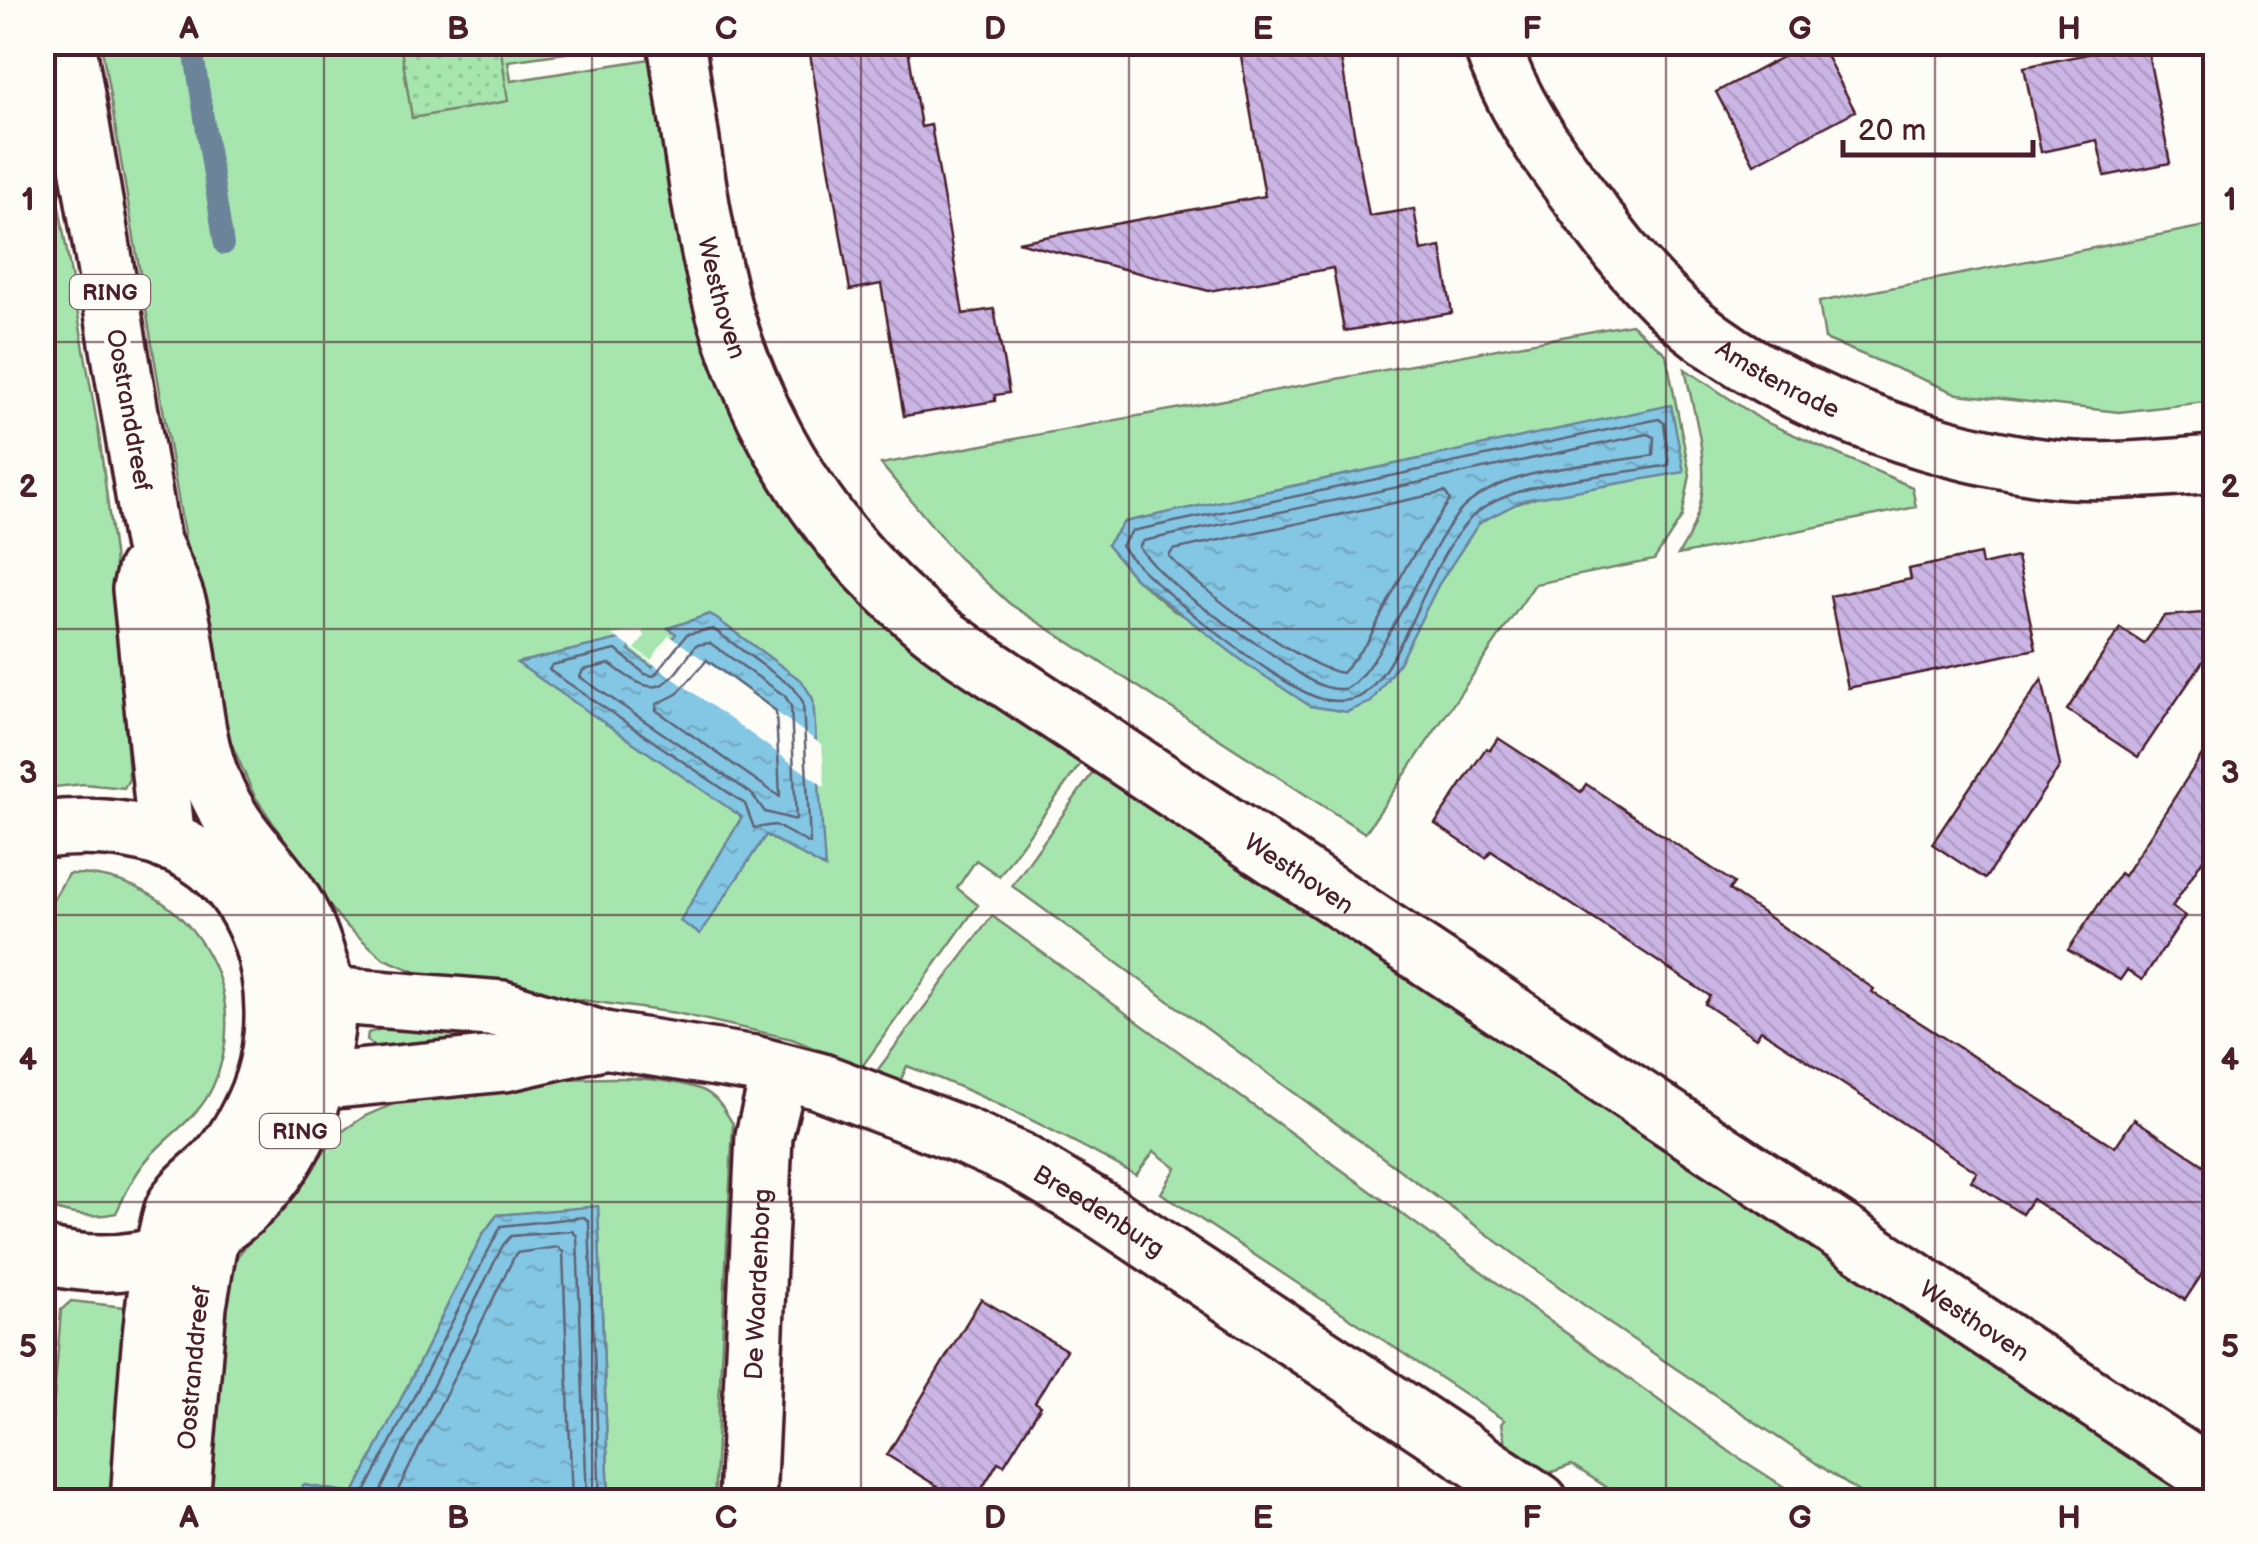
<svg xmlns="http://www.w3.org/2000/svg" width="2258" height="1544" font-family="'Balsamiq Sans',sans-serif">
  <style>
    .grass { fill: #a6e6ae; stroke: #78826c; stroke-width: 2.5; fill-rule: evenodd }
    .park { fill: url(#park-dots); stroke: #78826c; stroke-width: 2.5 }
    .water { fill: url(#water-ripples); stroke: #6c849a; stroke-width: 2.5 }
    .pier { fill: #fdfcf7 }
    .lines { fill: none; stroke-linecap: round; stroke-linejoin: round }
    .shore { stroke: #616275; stroke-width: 2.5 }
    .stream { stroke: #6c849a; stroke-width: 20 }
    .building { fill: url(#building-back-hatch); stroke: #4a1f2b; stroke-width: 2.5 }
    .minor-casing { stroke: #4a1f2b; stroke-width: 62 }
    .major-casing { stroke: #4a1f2b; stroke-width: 62 }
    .minor { stroke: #fdfcf7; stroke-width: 55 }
    .major { stroke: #fdfcf7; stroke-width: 55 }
    .grid { fill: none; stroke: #4a1f2b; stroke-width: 2.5; stroke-opacity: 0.55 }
    .labels { text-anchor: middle; stroke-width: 9; stroke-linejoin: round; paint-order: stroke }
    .shield { fill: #fdfcf7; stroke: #806168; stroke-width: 2.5 }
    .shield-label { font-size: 22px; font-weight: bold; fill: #4a1f2b }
    .street-label { font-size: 25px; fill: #4a1f2b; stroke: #fdfcf7 }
    .neatline { fill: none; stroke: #4a1f2b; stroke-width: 4 }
    .grid-label { font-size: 32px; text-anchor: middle; font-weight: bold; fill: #4a1f2b }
  </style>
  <defs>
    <pattern id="park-dots" width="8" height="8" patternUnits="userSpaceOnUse" patternTransform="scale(2.5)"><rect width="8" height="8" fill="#a6e6ae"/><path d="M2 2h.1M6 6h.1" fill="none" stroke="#90c596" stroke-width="1.8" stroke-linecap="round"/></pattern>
    <pattern id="water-ripples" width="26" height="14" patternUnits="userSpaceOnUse" patternTransform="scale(2.5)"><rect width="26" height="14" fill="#83c7e4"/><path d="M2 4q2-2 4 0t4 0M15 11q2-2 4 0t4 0" fill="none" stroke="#73aac4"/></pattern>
    <pattern id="building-back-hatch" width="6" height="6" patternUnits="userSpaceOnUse" patternTransform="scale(2.5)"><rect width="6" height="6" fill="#cbb5e5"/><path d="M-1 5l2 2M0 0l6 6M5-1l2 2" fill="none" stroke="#b09bc5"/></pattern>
  </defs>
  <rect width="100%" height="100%" fill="#fdfcf7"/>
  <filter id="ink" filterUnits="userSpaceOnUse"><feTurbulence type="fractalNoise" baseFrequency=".01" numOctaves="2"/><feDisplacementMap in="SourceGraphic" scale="20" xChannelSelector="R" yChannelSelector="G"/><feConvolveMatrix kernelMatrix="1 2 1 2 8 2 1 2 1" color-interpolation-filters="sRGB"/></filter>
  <g filter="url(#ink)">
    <path class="grass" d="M101,43H638L508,61L511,81L650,59L674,201L731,407L772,486L834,572L877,617L934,663L1084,759L999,876L976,860L957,888L978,905L861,1068L792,1039L676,1013L531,993L455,988L384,959L344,924L326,901L254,795L225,729L185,539ZM706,619L824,867L766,835L680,922L742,817L519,662L639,636L628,650L652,667L677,634L670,628Z
      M42,109L99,435L114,553L129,779L124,788L84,784L54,787L44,774Z
      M2215,224V401L2119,412L1958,394L1825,339L1819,302Z
      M1631,324L1666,354L1690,475L1682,517L1654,560L1535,584L1365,833L1010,604L958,557L881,464ZM1671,406L1683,472C1635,481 1511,491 1478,525C1436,569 1408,650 1371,702L1174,611L1135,578L1107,545L1124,522Z
      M1685,369L1763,421L1912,487L1916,507L1678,555C1721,490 1699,439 1685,369Z
      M1096,768L2200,1501H1872L1610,1324L1012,886Z
      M68,874C179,871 259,982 213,1086C199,1117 174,1130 152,1154C136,1170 126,1193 116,1213C91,1219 66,1214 43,1205V917Z
      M992,916L1730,1452L1806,1501H1628L1572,1465L1543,1475L1506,1449L1501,1424L1504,1420L1161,1193L1176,1168L1154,1151L1136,1175C1061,1134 988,1096 907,1066L898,1086L874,1075Z
      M499,1027L501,1045L375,1047L367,1040L368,1033L381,1029Z
      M506,1081C564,1081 649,1070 702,1090C717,1096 725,1111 733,1124L714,1501H609L598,1207L497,1215L483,1234L354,1494L304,1485L301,1501L194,1502L226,1279L235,1259L340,1133L365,1116L417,1094Z
      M71,1301L124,1307L130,1313L115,1501L46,1502L61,1310Z"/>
    <path class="park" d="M400,43H500L508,101L412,118Z"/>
    <path class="water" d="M1671,405L1684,472L1524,500L1479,523L1439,584L1400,661L1371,702L1347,712L1310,706L1245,663L1135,578L1107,545L1124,522Z
      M710,614L802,681L813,699L825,868L766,835L700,934L680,921L742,817L517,663L640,634L629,650L652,667L676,634L668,628Z
      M598,1206L609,1501H301L303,1485L354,1493L483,1234L497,1215Z"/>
    <path class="pier" d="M642,630L645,636L635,649L651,660L669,635L822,745L825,787L613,635Z"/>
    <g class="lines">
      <path class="shore" d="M1659,419L1664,423L1669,465C1616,476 1510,478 1471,518C1429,560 1405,661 1364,694C1351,704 1327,702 1313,696C1268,677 1149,584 1121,546L1132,531Z
        M1648,434L1654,437L1653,455C1595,466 1511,465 1464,507C1433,535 1374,686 1343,689C1316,691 1290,666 1269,652C1226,623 1170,590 1139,547L1143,541Z
        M1445,492L1450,500L1407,565L1368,641L1342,673C1306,669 1195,586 1169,556L1173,550Z
        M713,629L794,688L803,702L810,844L775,825L754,828L745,804L549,670L552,665L616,650L645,674L654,676L687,634Z
        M710,643L785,696L791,706L796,820L765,812L752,794L580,677L583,670L610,664C658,701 664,691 696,645Z
        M707,660L776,711L780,797L656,710L657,704L677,694Z
        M360,1502L501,1226L584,1217L589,1222L600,1502
        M375,1502L503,1245L511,1236L572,1231L577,1236L587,1502
        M392,1502L516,1253L558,1247L563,1252L572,1502"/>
      <path class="stream" d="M192,42L224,245"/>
    </g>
    <path class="building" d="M808,42H907L921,127L931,125L963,314L994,309L1009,393L995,395V401L904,416L881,284L850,290Z
      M1285,42H1338L1369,216L1414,209L1421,251L1441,247L1452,313L1344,331L1333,268L1209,291L1018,242L1265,196L1240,50Z
      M1811,42H1819L1855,111L1754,164L1716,92Z
      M2146,42L2170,163L2105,176L2097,140L2041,152L2024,67Z
      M1980,554L1982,565L2017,557L2036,649L1848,688L1830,596L1911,579L1909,569Z
      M2216,612V642L2138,757L2067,710L2120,628L2144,644L2164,616Z
      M2042,679L2060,766L1985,879L1932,844Z
      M2216,733V839L2172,907L2185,916L2142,980L2127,970L2120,980L2068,950L2120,873L2124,876Z
      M1498,738L1581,792L1586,784L1734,883L1729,890L1874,989L1872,992L2115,1147L2134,1119L2216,1173V1253L2185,1300L2032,1199L2022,1214L1971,1181L1977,1172L1761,1030L1756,1038L1705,1004L1710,996L1491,851L1486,858L1435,824L1486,748L1490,750Z
      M981,1299L1066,1350L1035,1402L1041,1406L1004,1465L998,1462L974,1502H963L887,1455Z"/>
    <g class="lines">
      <defs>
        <g id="minor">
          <path id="s1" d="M676,42C691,132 700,226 725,314C765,449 848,571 964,651L2216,1480"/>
          <path id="s2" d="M1491,42C1510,101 1546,152 1582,200C1614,245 1649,290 1692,325C1785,400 1923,450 2041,467C2097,475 2159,468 2216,464"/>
          <path id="s3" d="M326,995L502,1009L604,1040L754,1064L819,1081L964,1136L1018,1160L1103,1211L1540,1502"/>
          <path d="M316,1082L505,1063L602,1041"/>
          <path id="s4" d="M747,1502L764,1136L780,1071"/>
        </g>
        <g id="major">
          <path d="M145,572L141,589L167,842"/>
          <path d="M42,830C98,823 162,828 209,864C274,916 288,1021 258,1094C248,1118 233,1146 214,1165C199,1180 176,1194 171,1216C148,1308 146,1407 139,1502"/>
          <path d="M42,1255C177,1291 294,1203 319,1069C323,1046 330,1018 326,994C322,968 310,931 297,908C271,861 235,838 213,783C190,728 193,662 178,605C172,584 161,562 152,542L67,42"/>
          <path id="s5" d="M181,1502L198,1306L210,1236"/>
        </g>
      </defs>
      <use href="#minor" class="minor-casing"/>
      <use href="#major" class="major-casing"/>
      <use href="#minor" class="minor"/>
      <use href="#major" class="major"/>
    </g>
  </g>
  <path class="grid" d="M324,42V1502M592,42V1502M861,42V1502M1129,42V1502M1398,42V1502M1666,42V1502M1935,42V1502M42,342H2216M42,629H2216M42,915H2216M42,1202H2216"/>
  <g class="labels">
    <g class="shield">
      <rect x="70" y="275" width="80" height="34" rx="8"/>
      <rect x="260" y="1114" width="80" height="34" rx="8"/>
    </g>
    <g class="shield-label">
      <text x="110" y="300">RING</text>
      <text x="300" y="1139">RING</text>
    </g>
    <g class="street-label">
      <text dy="9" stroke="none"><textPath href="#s1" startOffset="260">Westhoven</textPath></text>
      <text dy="9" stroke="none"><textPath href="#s2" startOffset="452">Amstenrade</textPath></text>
      <text transform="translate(130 410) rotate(80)" y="9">Oostranddreef</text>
      <text dy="9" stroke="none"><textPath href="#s1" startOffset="1100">Westhoven</textPath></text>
      <text dy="9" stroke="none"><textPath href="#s3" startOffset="812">Breedenburg</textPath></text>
      <text dy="9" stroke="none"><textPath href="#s4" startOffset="218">De Waardenborg</textPath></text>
      <text dy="9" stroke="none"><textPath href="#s1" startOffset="1910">Westhoven</textPath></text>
      <text dy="9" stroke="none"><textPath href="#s5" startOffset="135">Oostranddreef</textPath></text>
    </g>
  </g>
  <rect width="2258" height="1544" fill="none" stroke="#fdfcf7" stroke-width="110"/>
  <path d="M1843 140v15h190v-15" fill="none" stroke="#4a1f2b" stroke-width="5"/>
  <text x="1858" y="140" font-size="30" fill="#4a1f2b" stroke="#fdfcf7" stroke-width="8" paint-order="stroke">20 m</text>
  <rect x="55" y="55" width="2148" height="1434" class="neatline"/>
  <g class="grid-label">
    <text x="189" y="39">A</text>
    <text x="458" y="39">B</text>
    <text x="726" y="39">C</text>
    <text x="995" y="39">D</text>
    <text x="1263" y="39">E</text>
    <text x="1532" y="39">F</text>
    <text x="1800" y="39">G</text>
    <text x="2069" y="39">H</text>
    <text x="28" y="210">1</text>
    <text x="2230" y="210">1</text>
    <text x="28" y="497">2</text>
    <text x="2230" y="497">2</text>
    <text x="28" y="783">3</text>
    <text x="2230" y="783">3</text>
    <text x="28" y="1070">4</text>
    <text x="2230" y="1070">4</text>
    <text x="28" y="1357">5</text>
    <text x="2230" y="1357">5</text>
    <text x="189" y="1528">A</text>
    <text x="458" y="1528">B</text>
    <text x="726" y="1528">C</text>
    <text x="995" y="1528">D</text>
    <text x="1263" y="1528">E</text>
    <text x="1532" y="1528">F</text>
    <text x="1800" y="1528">G</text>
    <text x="2069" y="1528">H</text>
  </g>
</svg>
